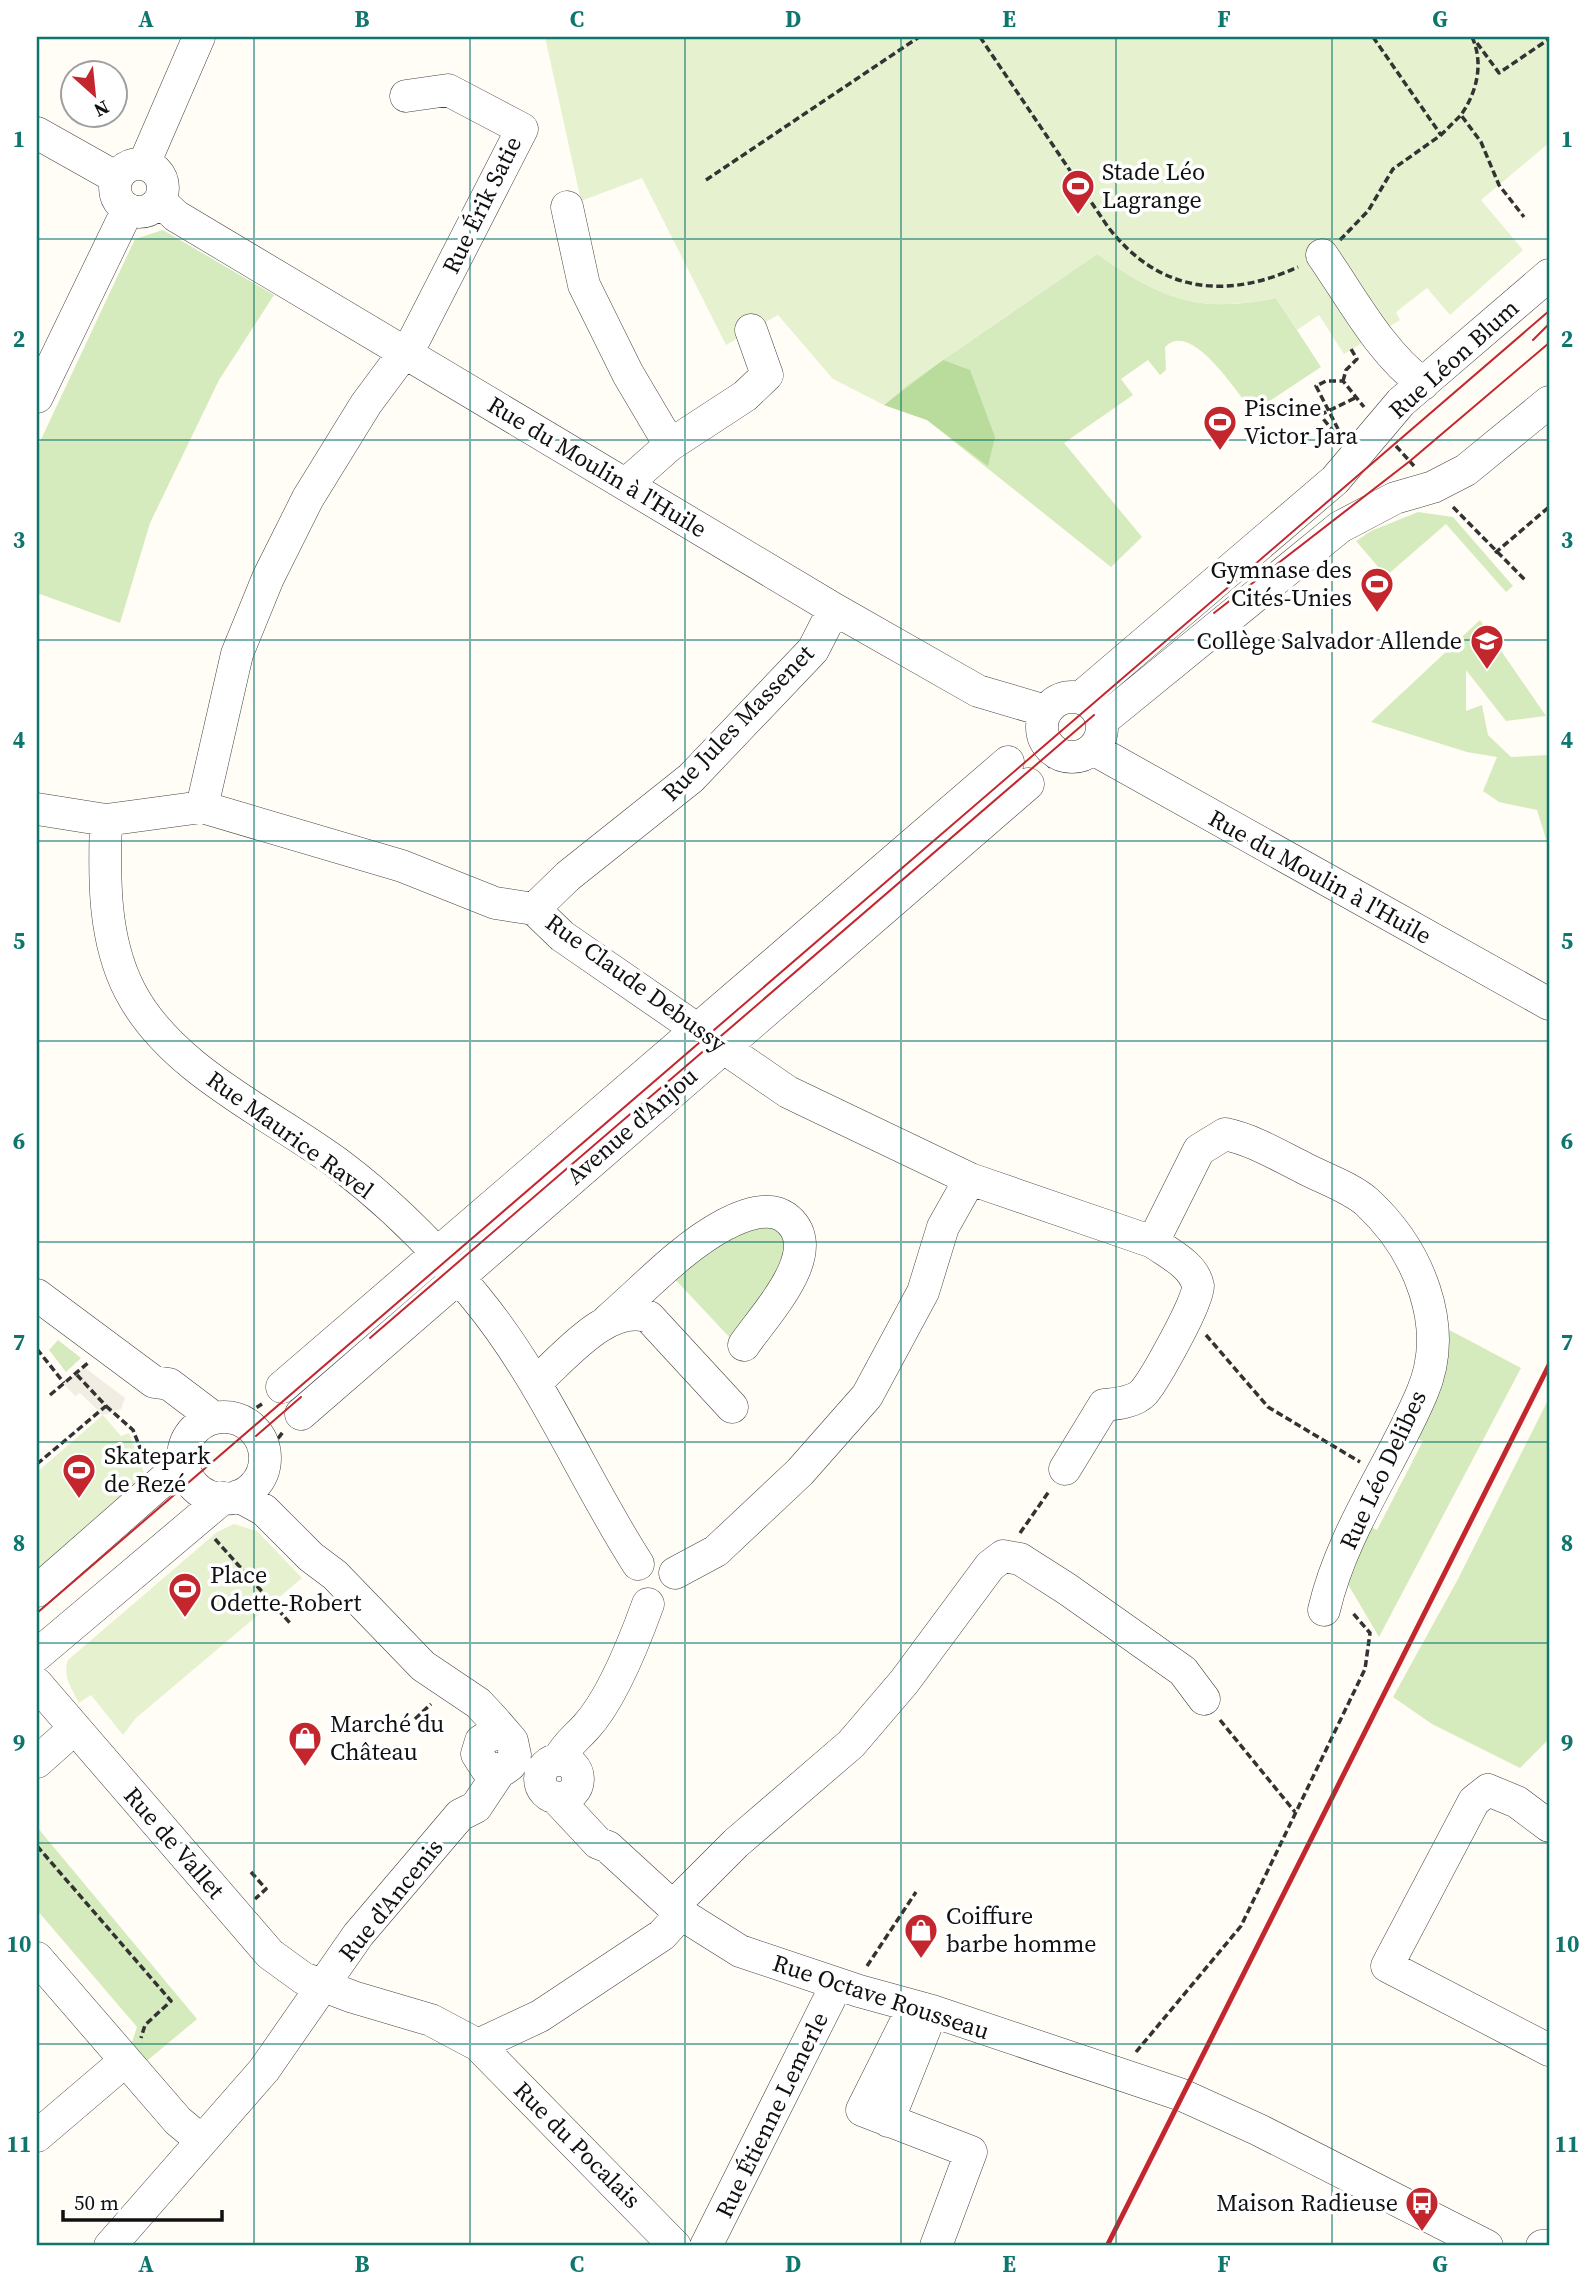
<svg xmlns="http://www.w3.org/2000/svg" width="1586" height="2283" font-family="'Source Serif 4',serif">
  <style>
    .green { fill: #d5ebbd }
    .forest { fill: #b9dc9c }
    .pitch { fill: #e6f2cf }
    .plaza { fill: #f1ede2 }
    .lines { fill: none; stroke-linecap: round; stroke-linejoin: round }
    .minor-casing { stroke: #444; stroke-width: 33 }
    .path { stroke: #333; stroke-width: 3.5; stroke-dasharray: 7 3.5; stroke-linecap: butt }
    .minor { stroke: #fff; stroke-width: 32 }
    .tram { stroke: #c4262e; stroke-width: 2 }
    .rail { stroke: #c4262e; stroke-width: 5 }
    .grid { fill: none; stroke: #0f766e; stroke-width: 2; stroke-opacity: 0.55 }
    .labels { text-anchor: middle; stroke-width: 7; stroke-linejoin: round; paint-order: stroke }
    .poi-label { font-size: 24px; fill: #111; stroke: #fff; text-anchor: start }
    .street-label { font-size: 24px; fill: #111; stroke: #fff }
    .neatline { fill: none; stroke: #0f766e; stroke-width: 2.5 }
    .grid-label { font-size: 23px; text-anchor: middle; font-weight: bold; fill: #0f766e }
  </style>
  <rect width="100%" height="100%" fill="#fffdf5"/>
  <path class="green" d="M163,230L274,295L219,380L150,523L120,623L37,593V448L135,239Z
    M1097,254C1162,299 1197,314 1276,298L1321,367L1253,412C1237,393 1191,319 1165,347L1166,370L1160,375L1148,360L1121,379L1133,395L1064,443L1142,537L1111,567L927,420L884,405L908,384Z
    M1418,512L1453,517L1513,586L1506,592L1446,524L1386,576L1356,541L1371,531Z
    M1480,620L1546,716L1506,721L1466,670V711L1482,705L1488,735L1511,757L1549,755V849L1537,810L1499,802L1483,791L1497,757L1467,752L1371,722Z
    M769,1218L793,1248L732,1340L670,1274L709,1240Z
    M1440,1325L1521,1368L1379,1637L1342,1574L1369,1526L1377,1530L1423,1441L1413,1437Z
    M58,1340L81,1358L66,1372L49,1350Z
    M1549,1398V1739L1520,1768L1432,1724L1393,1697L1458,1579Z
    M37,1827L197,2019L142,2065L129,2051L137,2027L37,1910Z"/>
  <path class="forest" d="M943,360L970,370L995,437L988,466L927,420L884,405Z"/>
  <path class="pitch" d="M545,37H1549V143L1481,200L1523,250L1450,315L1427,288L1396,312L1400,320L1344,354L1319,315L1297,330L1276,298C1196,314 1162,299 1097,254L908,384L884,405L833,379L778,315L726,345L642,178L581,201Z
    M103,1415L121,1436L129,1433L146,1478L38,1571L37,1472Z
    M234,1524L257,1531L302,1578L136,1718L123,1735L91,1695L79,1703C72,1689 62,1676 68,1660L217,1532Z"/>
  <path class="plaza" d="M84,1367L125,1398L121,1409L103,1415L80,1393L75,1396L64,1384Z"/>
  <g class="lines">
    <defs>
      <path id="minor" d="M37,133L117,178
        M144,164L199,37
        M115 188a24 24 0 1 1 48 0a24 24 0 1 1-48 0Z
        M160,201L176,216L834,609L978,691L1046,711
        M567,207L584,285L628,374L670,445L626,484
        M1322,255C1352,298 1380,352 1423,384
        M37,397L128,209
        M670,445L745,396L767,375L751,330
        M1042 727a30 30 0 1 1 60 0a30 30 0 1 1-60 0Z
        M1080,698L1335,480L1401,402L1549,275
        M1102,721L1340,527L1395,498L1433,487L1466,470L1549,402
        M1093,749L1549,1004
        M202,807L237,654L268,578L308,498L366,404L415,338L522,129L448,90L406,96
        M37,809L106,820L202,807L402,866L495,903L534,909L562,936L788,1092L970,1179L1153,1242L1199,1150L1225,1134C1253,1140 1276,1154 1302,1167C1322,1178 1350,1187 1367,1202C1418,1249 1451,1326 1422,1393C1391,1466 1342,1532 1324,1610
        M106,820C104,877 103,939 130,991C171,1070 270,1113 340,1165C389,1202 437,1250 476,1298C543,1379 582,1477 638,1564
        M534,909L568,876L691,778L813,650L834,609
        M37,1295L154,1382L169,1384L214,1418
        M608,1320C645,1288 681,1248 724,1225C741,1216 768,1205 785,1217C829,1249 764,1315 744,1345
        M535,1383C564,1358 608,1302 649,1317L732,1407
        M282,1387L1008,762
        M301,1414L1028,784
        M183 1458a41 41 0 1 1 82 0a41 41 0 1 1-82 0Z
        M1065,1469L1104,1405C1117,1404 1135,1402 1144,1392C1155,1379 1200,1299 1198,1286C1194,1265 1168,1253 1153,1242
        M238,1496L264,1510L311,1557L335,1575L423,1666L478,1703L493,1719L512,1741L515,1755L510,1765L503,1770L486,1768L477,1754L481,1741L492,1734L505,1735
        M675,1573L716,1551L800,1472L867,1396L923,1292L943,1227L970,1179
        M37,1591L184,1462
        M37,1655L223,1498
        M37,1684L270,1954L303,1978L353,1997L431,2020L478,2045L675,2246
        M558,1760C567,1744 574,1740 586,1727C612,1699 635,1640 648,1604
        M540 1779a19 19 0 1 1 38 0a19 19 0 1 1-38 0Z
        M37,1762L74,1729
        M555,1797L598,1843L608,1847L681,1914L740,1951L859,1991L932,2011L1182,2095L1259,2130L1487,2246
        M1549,1826L1517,1802L1488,1790L1474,1801L1387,1966L1549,2050
        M672,1907L736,1843L851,1744L904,1682L990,1566L1003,1556L1020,1559L1067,1589L1183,1671L1204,1699
        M37,1958L178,2121L202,2141
        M914,2006L862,2110L971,2152L936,2246
        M478,2045L540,2016L662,1935L681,1914
        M888,2121L932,2011
        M37,2136L125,2061
        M110,2246L264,2070L358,1935L460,1815L476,1807L500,1771
        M706,2246L837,1984
        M1542,2246H1549"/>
    </defs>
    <use href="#minor" class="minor-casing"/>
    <path class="path" d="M980,37L1108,227C1159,293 1226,300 1298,267
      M1373,37L1441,135
      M1472,37C1484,63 1477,92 1461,115L1481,142L1499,185L1524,217
      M1477,43L1499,73L1549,39
      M706,180L919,37
      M1340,240L1368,211L1393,169L1441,135L1461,115
      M1343,381L1346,370L1357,359L1351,349
      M1320,415L1357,397
      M1316,418L1320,415L1334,432L1338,429L1316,386L1326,381H1343L1364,407
      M1396,446L1414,466
      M1453,507L1525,580
      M1495,553L1549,507
      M1048,767L1062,756
      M1206,1335L1268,1407L1360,1462
      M37,1349L64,1383
      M50,1395L88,1363
      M106,1406L133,1430L146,1463
      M239,1419L262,1404
      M265,1455L283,1432
      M37,1464L106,1406L77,1375
      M1020,1533L1050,1490
      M215,1539L290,1623
      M415,1719L431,1704
      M1220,1720L1295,1812
      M37,1846L171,2001L145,2025L141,2038
      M251,1872L266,1889L255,1899
      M867,1966L916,1892
      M1136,2052L1241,1926L1365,1669L1370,1633L1352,1612"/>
    <use href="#minor" class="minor"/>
    <path class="tram" d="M1533,340L1549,324
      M1214,613L1410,461L1549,343
      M370,1338L1094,715
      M256,1436L301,1397
      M37,1613L1549,311"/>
    <path class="rail" d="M1107,2246L1549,1365"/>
  </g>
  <path class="grid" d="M254,37V2246M470,37V2246M685,37V2246M901,37V2246M1116,37V2246M1332,37V2246M37,239H1549M37,440H1549M37,640H1549M37,841H1549M37,1041H1549M37,1242H1549M37,1442H1549M37,1643H1549M37,1843H1549M37,2044H1549"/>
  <defs>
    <symbol id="stadium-pin" viewBox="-11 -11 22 30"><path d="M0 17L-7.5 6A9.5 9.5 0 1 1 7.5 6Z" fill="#c4262e" stroke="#fff"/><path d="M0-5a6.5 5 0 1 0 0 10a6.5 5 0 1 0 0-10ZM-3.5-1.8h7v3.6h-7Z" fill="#fff"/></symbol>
    <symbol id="school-pin" viewBox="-11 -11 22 30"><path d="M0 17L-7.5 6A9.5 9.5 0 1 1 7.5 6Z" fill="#c4262e" stroke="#fff"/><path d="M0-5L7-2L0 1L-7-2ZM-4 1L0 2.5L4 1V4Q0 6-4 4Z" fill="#fff"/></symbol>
    <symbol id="shop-pin" viewBox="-11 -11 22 30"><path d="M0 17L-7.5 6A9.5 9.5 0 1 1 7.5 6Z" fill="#c4262e" stroke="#fff"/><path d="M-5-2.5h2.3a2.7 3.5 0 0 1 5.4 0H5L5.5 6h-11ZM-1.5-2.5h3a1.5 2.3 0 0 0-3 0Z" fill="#fff"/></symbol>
    <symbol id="bus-pin" viewBox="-11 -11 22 30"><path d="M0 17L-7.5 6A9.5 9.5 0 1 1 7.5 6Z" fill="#c4262e" stroke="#fff"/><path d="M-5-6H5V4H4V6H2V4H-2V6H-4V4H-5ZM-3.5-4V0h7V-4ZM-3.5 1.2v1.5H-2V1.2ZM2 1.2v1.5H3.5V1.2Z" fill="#fff"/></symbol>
  </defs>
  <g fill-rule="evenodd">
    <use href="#stadium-pin" x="1059" y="167" width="38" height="52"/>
    <use href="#stadium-pin" x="1201" y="403" width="38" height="52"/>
    <use href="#stadium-pin" x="1358" y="565" width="38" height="52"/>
    <use href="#school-pin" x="1468" y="622" width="38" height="52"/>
    <use href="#stadium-pin" x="60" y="1451" width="38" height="52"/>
    <use href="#stadium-pin" x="166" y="1570" width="38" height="52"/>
    <use href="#shop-pin" x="286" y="1719" width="38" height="52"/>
    <use href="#shop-pin" x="902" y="1911" width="38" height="52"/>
    <use href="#bus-pin" x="1403" y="2184" width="38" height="52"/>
  </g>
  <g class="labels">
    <g class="poi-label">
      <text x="1102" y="180">Stade Léo<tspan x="1102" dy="28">Lagrange</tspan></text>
      <text x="1244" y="416">Piscine<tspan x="1244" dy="28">Victor Jara</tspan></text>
      <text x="1352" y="578" text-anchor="end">Gymnase des<tspan x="1352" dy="28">Cités-Unies</tspan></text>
      <text x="1462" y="649" text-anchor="end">Collège Salvador Allende</text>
      <text x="104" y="1464">Skatepark<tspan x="104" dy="28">de Rezé</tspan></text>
      <text x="210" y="1583">Place<tspan x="210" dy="28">Odette-Robert</tspan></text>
      <text x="330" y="1732">Marché du<tspan x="330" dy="28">Château</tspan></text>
      <text x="946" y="1924">Coiffure<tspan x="946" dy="28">barbe homme</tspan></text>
      <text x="1398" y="2211" text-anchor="end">Maison Radieuse</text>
    </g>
    <g class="street-label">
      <text transform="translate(482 205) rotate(-64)" y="8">Rue Érik Satie</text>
      <text transform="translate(1454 359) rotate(-42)" y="8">Rue Léon Blum</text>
      <text transform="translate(597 467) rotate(31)" y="8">Rue du Moulin à l'Huile</text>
      <text transform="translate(738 723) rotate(-46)" y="8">Rue Jules Massenet</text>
      <text transform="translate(1320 877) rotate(29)" y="8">Rue du Moulin à l'Huile</text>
      <text transform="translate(636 983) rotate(36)" y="8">Rue Claude Debussy</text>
      <text transform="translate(632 1126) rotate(-41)" y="8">Avenue d'Anjou</text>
      <text transform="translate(290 1135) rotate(36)" y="8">Rue Maurice Ravel</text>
      <text transform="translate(1383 1470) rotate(-65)" y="8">Rue Léo Delibes</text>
      <text transform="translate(174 1843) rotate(49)" y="8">Rue de Vallet</text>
      <text transform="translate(391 1900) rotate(-51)" y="8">Rue d'Ancenis</text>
      <text transform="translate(881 1997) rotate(18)" y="8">Rue Octave Rousseau</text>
      <text transform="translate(772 2115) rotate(-64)" y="8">Rue Étienne Lemerle</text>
      <text transform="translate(577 2145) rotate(45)" y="8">Rue du Pocalais</text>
    </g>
  </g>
  <rect width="1586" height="2283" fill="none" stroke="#ffffff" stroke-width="77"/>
  <g transform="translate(94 94) rotate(153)"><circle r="33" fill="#ffffff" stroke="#a0a0a0" stroke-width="2"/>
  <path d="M0-5L12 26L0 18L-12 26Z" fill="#c4262e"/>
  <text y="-10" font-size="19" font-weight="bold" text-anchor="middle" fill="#111111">N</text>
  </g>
  <path d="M63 2210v10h159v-10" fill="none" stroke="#111111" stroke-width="3.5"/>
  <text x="74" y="2210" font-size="21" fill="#111111" stroke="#ffffff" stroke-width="5" paint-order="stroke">50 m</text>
  <rect x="38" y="38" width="1510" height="2206" class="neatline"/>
  <g class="grid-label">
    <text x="146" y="27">A</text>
    <text x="362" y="27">B</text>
    <text x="577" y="27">C</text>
    <text x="793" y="27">D</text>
    <text x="1009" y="27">E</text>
    <text x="1224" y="27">F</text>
    <text x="1440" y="27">G</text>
    <text x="19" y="147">1</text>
    <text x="1567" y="147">1</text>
    <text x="19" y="347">2</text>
    <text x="1567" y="347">2</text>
    <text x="19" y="548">3</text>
    <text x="1567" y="548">3</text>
    <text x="19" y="748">4</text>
    <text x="1567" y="748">4</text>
    <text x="19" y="949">5</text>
    <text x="1567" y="949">5</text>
    <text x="19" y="1149">6</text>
    <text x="1567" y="1149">6</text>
    <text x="19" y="1350">7</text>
    <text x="1567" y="1350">7</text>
    <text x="19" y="1551">8</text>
    <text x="1567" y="1551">8</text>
    <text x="19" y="1751">9</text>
    <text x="1567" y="1751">9</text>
    <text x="19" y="1952">10</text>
    <text x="1567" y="1952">10</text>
    <text x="19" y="2152">11</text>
    <text x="1567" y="2152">11</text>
    <text x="146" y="2272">A</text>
    <text x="362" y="2272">B</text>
    <text x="577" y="2272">C</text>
    <text x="793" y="2272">D</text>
    <text x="1009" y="2272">E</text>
    <text x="1224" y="2272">F</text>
    <text x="1440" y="2272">G</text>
  </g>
</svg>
